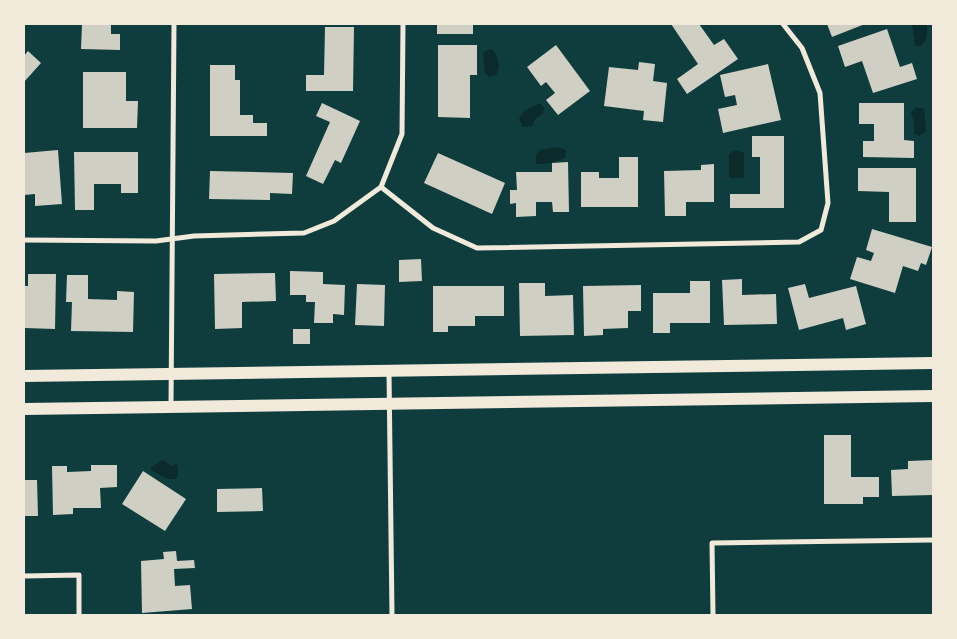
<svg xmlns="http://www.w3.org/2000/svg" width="957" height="639" font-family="'Open Sans',sans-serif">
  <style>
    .water { fill: #0a2a2b }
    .building { fill: #cfcfc3 }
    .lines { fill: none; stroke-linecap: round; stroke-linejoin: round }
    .minor { stroke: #f1e9da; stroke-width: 5 }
    .primary { stroke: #f1e9da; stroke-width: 12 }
  </style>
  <rect width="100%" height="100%" fill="#0f3d3e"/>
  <path class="water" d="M927,24V36L922,46H915L912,24Z
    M492,49C499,57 501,65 496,75L490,77L485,74L483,53L487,50Z
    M540,103L544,108L543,114L536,118L532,126L523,127L519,119L524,111Z
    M916,107L924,109L926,131L919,136L914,134V122L911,113Z
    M557,147L566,150L565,158C555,162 547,164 536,164V156L540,150Z
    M735,150L744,153V178H729V154Z
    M163,460L172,466L176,464L178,466V476L175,479H168L151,470V467Z"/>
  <path class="building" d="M82,24H111V34H120V50L81,49Z
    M437,24H473V34H437Z
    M671,24H699L714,45L724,39L738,59L687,94L677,79L698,64Z
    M827,24H865L832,37Z
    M325,27H354L353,91H306V75H324Z
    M887,29L900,67L912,63L917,79L873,93L862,61L845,67L838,46Z
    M438,45H477V75H470V118L438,117Z
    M556,45L590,91L558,115L546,100L555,93L546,82L541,86L527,67Z
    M28,51L41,63L24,82V56Z
    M639,62L655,64L653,81L667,83L663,122L643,120L644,111L604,106L609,67L638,70Z
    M768,64L781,120L723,133L718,109L737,105L735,95L725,97L720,75Z
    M210,65H235V80H240V115H253V123H267V136H210Z
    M83,72H126V101H138L137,128H83Z
    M322,103L360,121L341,163L335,160L323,184L306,176L330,122L316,116Z
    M859,103H904V140L914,141V158L863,157V141H874V124H859Z
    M752,136H784V208H730V194H760V157H752Z
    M58,150L62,204L35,206V194L24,195V153Z
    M74,152H138V193H121V184H94V210H75Z
    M438,153L505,183L492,214L424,183Z
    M619,157H638V207H581V172H599V178H619Z
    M568,162L569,212H553L552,202H536V216L516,217V203L510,204V190H517L516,172H552V163Z
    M714,164V202H686V216H665L664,171L701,170V165Z
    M858,168H916V222H889V192L858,191Z
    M210,171L293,173L292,194L270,193V200L209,199Z
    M872,229L932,247L926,265L921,263L918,271L903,266L895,293L850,279L857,257L871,261L874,253L866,250Z
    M421,259L422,281L399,282V260Z
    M290,271L323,272V284L345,285L344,315L333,314V323H314L315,302H306V295H290Z
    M275,273L276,301L242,302V328L215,329L214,274Z
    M28,274H56L55,329L24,328V286H28Z
    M67,275H88V299L117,300V291L134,292L133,332L71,331L72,302H66Z
    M742,279V295L776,294L777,324L724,325L722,280Z
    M690,281H710V323H670V333H653V293H690Z
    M519,283H545V296L573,295L574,335L520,336Z
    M357,284L385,285L384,326L355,325Z
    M805,284L809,298L856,286L866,324L846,330L843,318L799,330L788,288Z
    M641,285V311H628V328L603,329V335L584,336L583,286Z
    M433,286H504V316H475V326H448V332H433Z
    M293,329H310V344H293Z
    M824,435H851V477H879V497H863V504H824Z
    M933,460V495L892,496L891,470L908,469V461Z
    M91,465H117V487L100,488L101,508H73V514L53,515L52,466H67V472L91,471Z
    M143,471L186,499L165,531L122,504Z
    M24,480H37L38,516H24Z
    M262,488L263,511L217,512V489Z
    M176,551L177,561L194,560L195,568L174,569L175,586L190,585L192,609L142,613L141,561L164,559L163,552Z"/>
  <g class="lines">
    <path class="minor" d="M381,187L433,228L477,248L799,242L821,230L828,203L820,93L802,48L783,24
      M24,240L156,241L194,236L304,233L334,221L381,187L402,134L403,24
      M389,372L392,615
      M171,406L174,24
      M24,576L79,575V615
      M713,615L712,543L933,540"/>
    <path class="primary" d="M24,376L933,363
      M24,409L933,396"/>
  </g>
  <rect width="957" height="639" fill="none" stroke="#f1e9da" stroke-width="50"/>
</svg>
